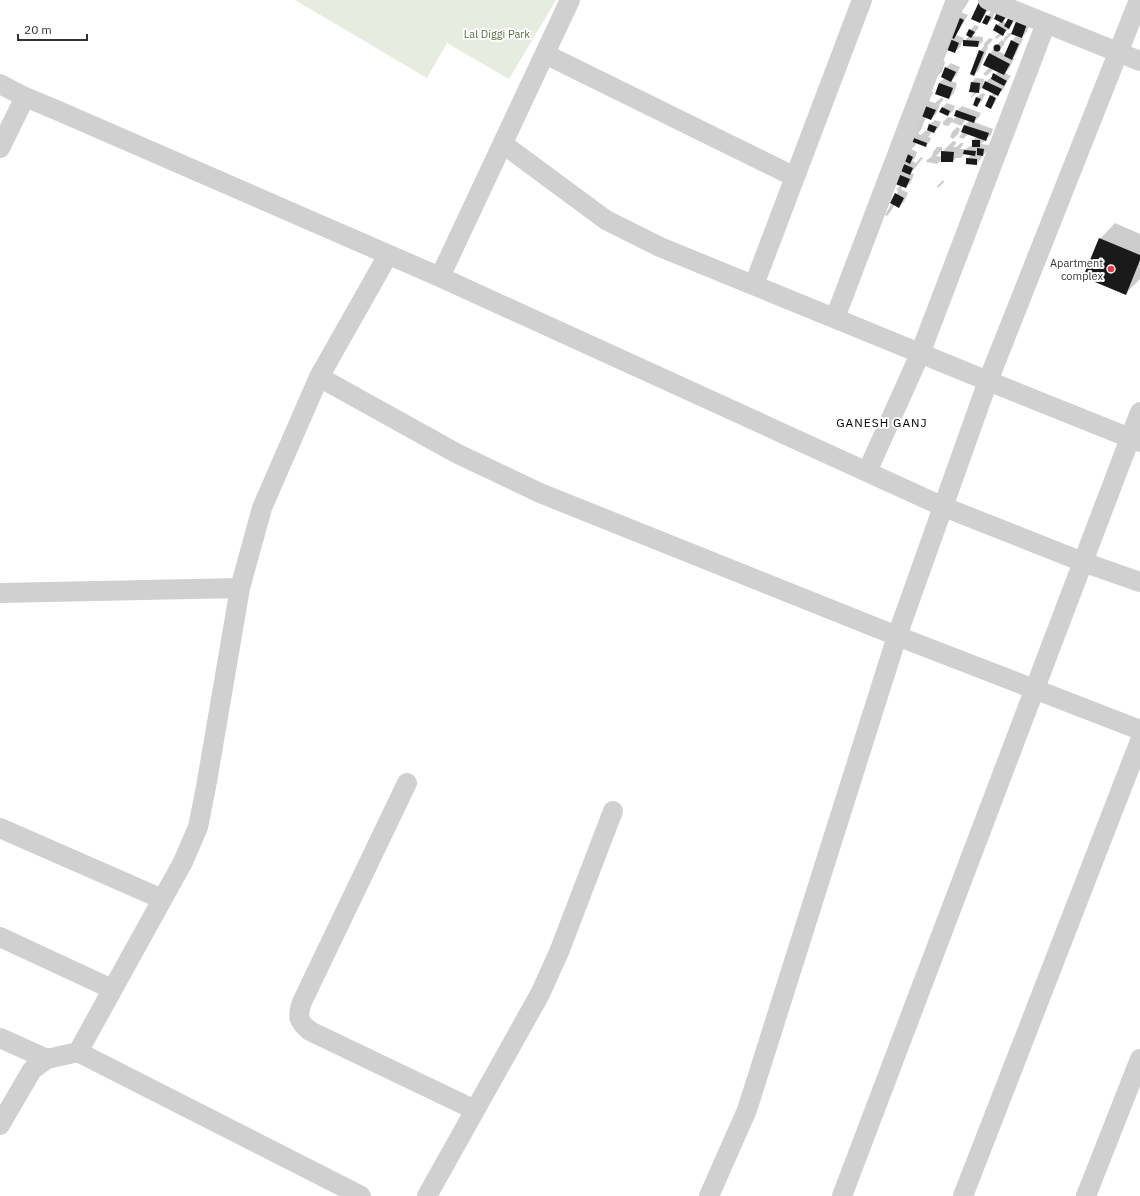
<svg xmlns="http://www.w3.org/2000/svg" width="1140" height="1196" font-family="'IBM Plex Sans',sans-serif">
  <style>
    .green { fill: #e6ecdf }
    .shadow { fill: #0003; fill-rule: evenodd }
    .building { fill: #1a1a1a }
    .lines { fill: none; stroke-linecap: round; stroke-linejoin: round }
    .street { stroke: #d0d0d0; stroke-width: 20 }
    .poi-dot { fill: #e63946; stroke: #fff; stroke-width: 1.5 }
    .labels { text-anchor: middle; stroke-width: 4; stroke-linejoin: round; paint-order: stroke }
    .park-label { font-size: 11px; fill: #56703f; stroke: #fff }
    .poi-label { font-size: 11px; fill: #333; stroke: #fff; text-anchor: end }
    .neighbourhood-label { font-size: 12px; letter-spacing: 1px; fill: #000; stroke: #fff }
  </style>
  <rect width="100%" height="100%" fill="#fff"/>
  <path class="green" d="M295,0H556L509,79L447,43L427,78Z"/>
  <path class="shadow" d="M959,0H969L965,7L961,12L968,15L956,35L964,38L960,47L955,52L940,46Z
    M992,2L984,17L979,22L972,18Z
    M992,11L995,12L992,19L987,24V16Z
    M1019,12L1013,23L1008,30L998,38L996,39L995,37L1000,33L997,25L1001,21L995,18L1007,17L1003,21L1006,23Z
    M1032,19L1026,33L1021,38L1023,39L1016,54L1013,58L1014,59L1009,69L1005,73L1011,76L1005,84H1006L1003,90L999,93L995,103L990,108L991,96L994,92L983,87L971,98V96L975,92L972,82L976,78L984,79L983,86L986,82L991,77L993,78L998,71L992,68L993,70L986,76L983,74L990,67L989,54L995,48V46L1002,40L1004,41V38L1009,33H1011V35L1005,41L1004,45L999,50H996L1006,55L1012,41ZM997,93L998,94L994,103H992Z
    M975,25L979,27L972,36L983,37V41L978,46L964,41L969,36L967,34Z
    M989,38L993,39L992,41L987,46L988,47L979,70L974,75L980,51L984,46V44Z
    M943,61L945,62L942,72L937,76H935L931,86L927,90L933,92L929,101L935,103L941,98H943V100L939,105H940L936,114L931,119L926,117L921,130L918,133L921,135L926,130L928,131L930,124L935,120L941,122L939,127L934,132L932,131L930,135L928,137L931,138L930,141L926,146L916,142L915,146L911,149L917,152L915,158L912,161L916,163L921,157L923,158L911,173L914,174L911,182L906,187L903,186L901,189L908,193L904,202L899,206L895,204L891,211L887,216L885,215L892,203L898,192L897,189L901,185L891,181L894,173L898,169L895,167L898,162L901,158H900L903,152L906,149L903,148L904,143L908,139L906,138L910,132L908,131L913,118L918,114L916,112L923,95L927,91L924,90L927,81L932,76L934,77L938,66Z
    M951,63L960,67L956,76L951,81L957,83L954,93L949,98L939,83L945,78L946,68Z
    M982,93L985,94L982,101L977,106L974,104L977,97Z
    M947,103L955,106L953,111L948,115L943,107Z
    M962,106L981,113L979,117L974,122L993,129L991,135L986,139H984V141L981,144L989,145L988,150L983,155H982L981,159L976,164L967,159L972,154L965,153L961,158H956L953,161L942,159L937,164L926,162L927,160L932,156L933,152L937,147H942V150L936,156L942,157V152L953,141L956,142V144L953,147H956L961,143H964L960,149H966L970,146H973V140L977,136L968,134L963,139L959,137L963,132L965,125L970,120L966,119L961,126L952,122L948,126L943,125V122L948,117L953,118V120L957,116V110Z
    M957,127L960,129L958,134L953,139L950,137L952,132Z
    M943,180L944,182L938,188L937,186Z
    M1115,223L1140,234V279L1125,294L1100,239Z"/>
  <path class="building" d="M979,2L988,7L980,23L971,19Z
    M998,10L1007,15L1002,23L994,19Z
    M954,15L964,20L954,39L944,33Z
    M986,15L991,17L987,25L982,23Z
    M1010,15L1015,17L1009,29L1004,26Z
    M1017,19L1027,24L1022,38L1011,34Z
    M996,24L1006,30L1003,36L993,30Z
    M969,29L975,32L971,38L966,35Z
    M943,36L959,43L955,53L939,47Z
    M963,40L979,41L978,47L963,46Z
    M1011,40L1019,44L1012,60L1004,56Z
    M993.5 48a3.5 3.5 0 1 1 7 0a3.5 3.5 0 1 1-7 0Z
    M979,50L984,52L974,76L970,74Z
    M989,53L1010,64L1004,75L983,65Z
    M945,67L956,72L951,82L941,77Z
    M993,73L1007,81L1004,86L991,79Z
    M985,81L1002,89L998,96L982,88Z
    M971,82L980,83L979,93L969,92Z
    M939,83L953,88L949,99L935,94Z
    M990,95L996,98L991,109L985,106Z
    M976,97L981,99L977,107L973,105Z
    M925,106L936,110L931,120L914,113Z
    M942,107L950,111L948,116L939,112Z
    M956,110L976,117L974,123L954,116Z
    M929,124L937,127L934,133L927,130Z
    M964,125L989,133L986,141L961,132Z
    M906,135L927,143L926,147L905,139Z
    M972,140H980V147H972Z
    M977,148L984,149L983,156L977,155Z
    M964,150L976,151L975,156L963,154Z
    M902,151L913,157L910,164L899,158Z
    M941,151L954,152L953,162H941Z
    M966,158L977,159V165L966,164Z
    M897,161L913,168L910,175L894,168Z
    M893,172L910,179L906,188L890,182Z
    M895,193L904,198L899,208L890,203Z
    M1099,238L1140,255V260L1126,295L1083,277Z"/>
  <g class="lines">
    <path class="street" d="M988,0L1140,61
      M545,54L795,177
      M0,84L25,97L54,109L440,277L944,507L1083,562L1140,582
      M503,144L606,220L660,247L988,381L1140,442
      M0,148L25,97
      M440,277L570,0
      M754,285L862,0
      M835,318L956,0
      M319,377L456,453L540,493L897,636L1140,730
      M867,472L920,354L1046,23
      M0,593L240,588
      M407,783L302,1002C297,1017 298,1021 310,1031L475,1110
      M0,828L162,899
      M0,937L112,989
      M0,1038L47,1059
      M0,1125L32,1070L47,1059L78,1052
      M361,1196L78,1052L183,862L198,827L206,787L240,588L262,508L319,377L388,255
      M427,1196L540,994L559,952L613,811
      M709,1196L747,1110L897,636L988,381L1139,0
      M842,1196L1140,412
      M963,1196L1140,741
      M1086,1196L1140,1059"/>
  </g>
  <circle class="poi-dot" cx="1111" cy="269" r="4"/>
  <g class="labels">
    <g class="park-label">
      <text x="497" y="38">Lal Diggi Park</text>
    </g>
    <g class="poi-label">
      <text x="1103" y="267">Apartment<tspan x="1103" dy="13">complex</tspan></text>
    </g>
    <g class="neighbourhood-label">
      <text x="882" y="427">GANESH GANJ</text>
    </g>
  </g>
  <path d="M18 34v6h69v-6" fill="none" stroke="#333333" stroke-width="2"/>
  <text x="24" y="34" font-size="12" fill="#333333" stroke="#ffffff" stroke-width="3" paint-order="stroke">20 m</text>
</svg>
